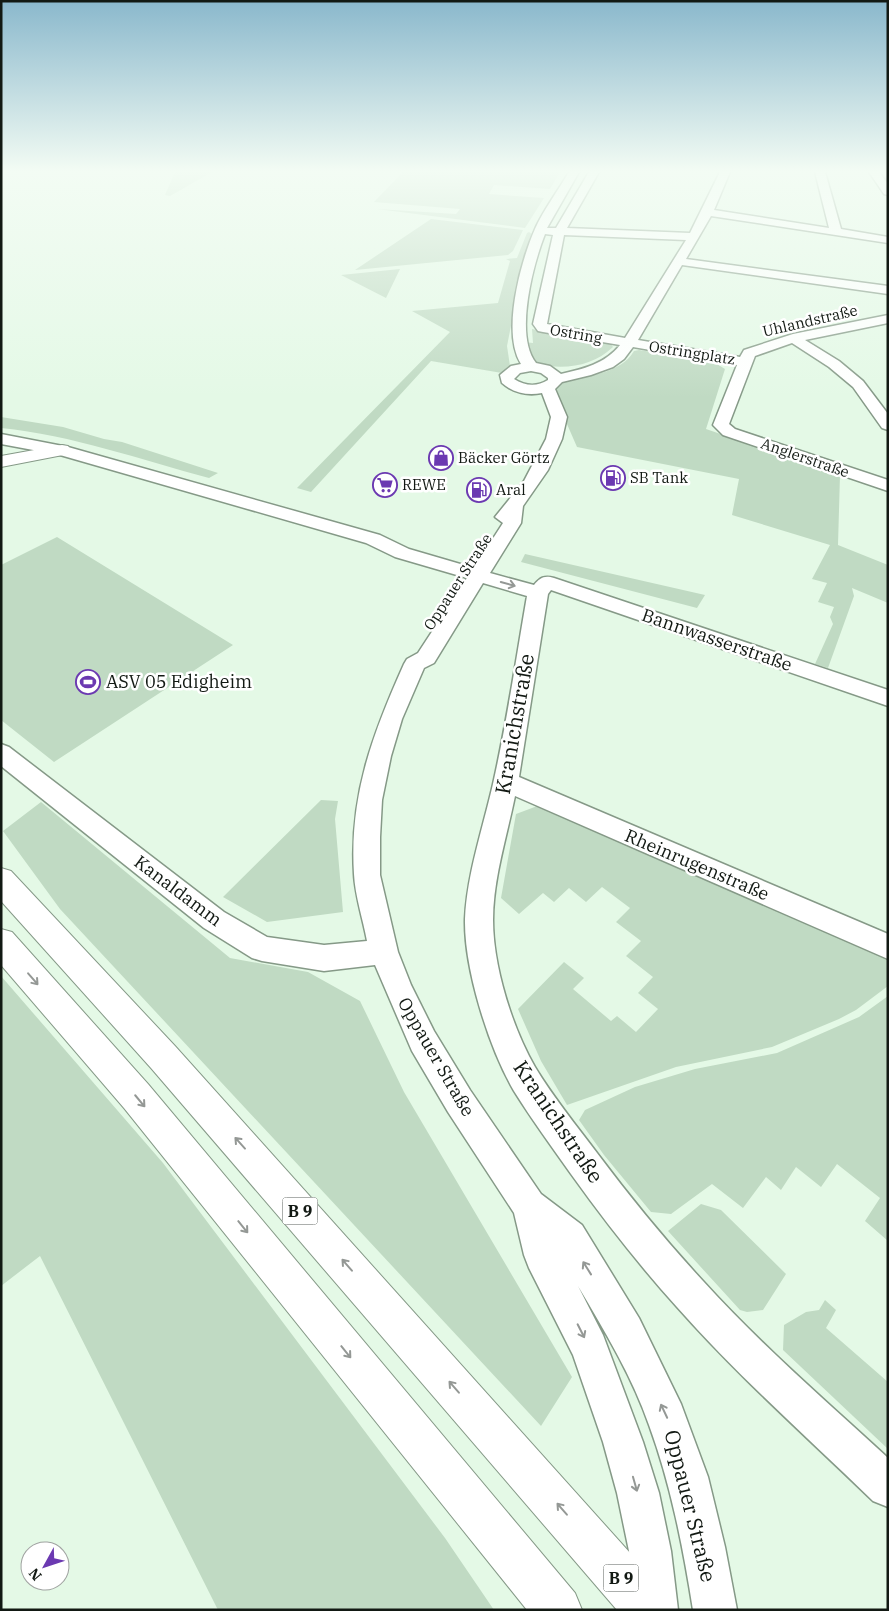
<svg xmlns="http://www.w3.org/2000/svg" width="889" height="1611" font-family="'IBM Plex Serif',serif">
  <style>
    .green { fill: #c0dac3 }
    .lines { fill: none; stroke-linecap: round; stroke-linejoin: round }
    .minor-casing { stroke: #859987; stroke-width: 3 }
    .highway-casing { stroke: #859987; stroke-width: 2 }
    .minor { fill: #fff; fill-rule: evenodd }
    .highway { fill: #fff; fill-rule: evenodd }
    .oneway { stroke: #949895 }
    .labels { text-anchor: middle; stroke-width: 5; stroke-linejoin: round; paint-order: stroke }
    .far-street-label { font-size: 15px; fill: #121913; stroke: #fff }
    .far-poi-label { font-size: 15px; fill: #121913; stroke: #fff; text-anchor: start }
    .shield { fill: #fff; stroke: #595e5a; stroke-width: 1 }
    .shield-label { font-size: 16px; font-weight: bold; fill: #121913 }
    .street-label { font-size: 18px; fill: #121913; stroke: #fff }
    .poi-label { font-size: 18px; fill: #121913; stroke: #fff; text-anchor: start }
    .near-street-label { font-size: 21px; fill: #121913; stroke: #fff }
  </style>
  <rect width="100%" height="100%" fill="#e4f9e6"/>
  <path class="green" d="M175,172H212L170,196L165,195Z
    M403,172H560L550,189L494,185L489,194L544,198L525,228L377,209L456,214L460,209L374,202Z
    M431,219L523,230L513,251L508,255L355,270Z
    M529,232L532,234L524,260L507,346L510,366L502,373L431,361L311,492L297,488L450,332L412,311L498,303L510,261L506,259L517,258L527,233Z
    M400,269L386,298L341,275Z
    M532,329L610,343L613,347C591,368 559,371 531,362L524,342L533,343Z
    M639,350L712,361L725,369L706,429L840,475L838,545L888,565V603L852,588L854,596L828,668L815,664L833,624L830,617L834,607L818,602L827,583L812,579L830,545L732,515L739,479L577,447L553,392L561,380C584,377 621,374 634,351Z
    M1,417L63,427L104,439L122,442L218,473L209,478C141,460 72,435 1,428Z
    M57,537L233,645L54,762L1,720V565Z
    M525,554L705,595L697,608L521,562Z
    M321,800L338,801L335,819L343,912L267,922L223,897Z
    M41,802L230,958L308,972L360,1001L404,1092L572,1377L541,1426L60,909L3,831Z
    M540,805L888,956V986L856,1010L839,1019L772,1047L676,1067L567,1105L541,1061L518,1009L564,962L584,978L573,989L611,1021L617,1016L636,1032L658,1009L638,993L653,977L626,956L641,941L616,922L630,908L602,887L586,902L569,888L554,902L543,893L519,914L501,898L516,814Z
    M1,976L163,1163L445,1538L494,1610H218L40,1256L1,1286Z
    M888,996V1241L865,1221L880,1198L837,1164L821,1187L796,1167L781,1190L766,1177L743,1208L712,1184L671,1214L651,1212L604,1155L579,1120L585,1110L635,1087L695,1069L777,1053L859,1017Z
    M701,1204L721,1210L786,1274L763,1310L747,1312L740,1310L668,1231Z
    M825,1300L836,1310L826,1328L888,1382V1449L783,1350L784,1325L806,1312L819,1310Z"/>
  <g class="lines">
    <defs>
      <path id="minor" d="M569,172H579L547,228H556L589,172H599L567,228L690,233L720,172H730L714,210L829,228L815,172H825L841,229L888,237V243L711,216L686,259L888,286V294L682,265L638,340L740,357L744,350L793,334L888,315V323L805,340L839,361L863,381L888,414V430L882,428L853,387L829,367L792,343L755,356L729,424L735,429L888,480V491L723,435L713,425L737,365L633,347L624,359L613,367L591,375L562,382L555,389L567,417L562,439L548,470L523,506L521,523L490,573L534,585C540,578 544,575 554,578L888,690V706L551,590L548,594L519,777L888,934V959L515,796C507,836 493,879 493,920C493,966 512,1027 535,1067C553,1097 576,1125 597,1153C630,1197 665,1240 703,1281C760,1344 825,1400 888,1458V1507L873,1501C807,1437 738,1376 677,1307C639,1265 604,1220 571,1174C552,1147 532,1120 514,1091C489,1048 464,969 465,919C467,874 483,828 493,784C507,722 516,659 527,596L483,583L434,663L424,668L402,719L391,756L382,800L380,837V875L398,952L411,985L434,1031L470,1090L541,1194L582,1225L639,1318L681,1404L708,1477L725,1547L737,1610H693C683,1547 671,1485 649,1425C632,1376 604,1330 578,1286L603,1335L643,1442L659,1493L671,1551L678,1610H634L629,1551L617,1493L603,1442L573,1355L529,1268L524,1255L514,1213L448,1112L412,1051L375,965L324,971L262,961L252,958L204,928L1,766V744L9,747L224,912L267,937L324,945L367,941C363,919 355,896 354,874C349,796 373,733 404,664L407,659L418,653L467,578L395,557L366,543L60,455L1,444V434L68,447L380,535L409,549L474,568L503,523L495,517L524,481L546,439L551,417L542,393C528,396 513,393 502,383L500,375L511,366L521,364C501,332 521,261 535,229C544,209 558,191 569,172ZM545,234L553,235L533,324L538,331L543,332L620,345C605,364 583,369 561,374L550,366L536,363C514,335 533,265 545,234ZM564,235L686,240L625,338L547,324ZM531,371L541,373L548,378V380C537,387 525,386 514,379L520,373Z
        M869,172H879L888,184V195L884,194Z"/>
      <path id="highway" d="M62,445L68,446L71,450L68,454L1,467V456Z
        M1,868L11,871L175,1046L666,1593L673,1610H617L151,1068L1,901Z
        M1,929L12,932L148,1084L575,1593L582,1610H527L124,1108L1,965Z"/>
    </defs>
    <use href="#minor" class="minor-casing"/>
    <use href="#highway" class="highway-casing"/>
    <use href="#minor" class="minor"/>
    <use href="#highway" class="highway"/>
  </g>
  <defs><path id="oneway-shaft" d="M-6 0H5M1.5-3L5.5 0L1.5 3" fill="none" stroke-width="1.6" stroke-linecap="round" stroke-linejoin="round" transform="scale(1.25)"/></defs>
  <g class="oneway">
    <use href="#oneway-shaft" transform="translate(508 584) rotate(16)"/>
    <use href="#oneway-shaft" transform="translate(33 979) rotate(49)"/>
    <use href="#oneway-shaft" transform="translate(140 1101) rotate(50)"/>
    <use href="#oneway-shaft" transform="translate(240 1143) rotate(-132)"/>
    <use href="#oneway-shaft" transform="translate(243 1227) rotate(51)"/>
    <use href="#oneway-shaft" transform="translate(347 1265) rotate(-131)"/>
    <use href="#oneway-shaft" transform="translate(587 1268) rotate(-122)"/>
    <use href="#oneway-shaft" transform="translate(581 1331) rotate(63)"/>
    <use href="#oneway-shaft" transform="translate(346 1352) rotate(51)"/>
    <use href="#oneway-shaft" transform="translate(454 1387) rotate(-131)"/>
    <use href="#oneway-shaft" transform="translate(664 1411) rotate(-115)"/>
    <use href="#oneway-shaft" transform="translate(635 1484) rotate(74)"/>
    <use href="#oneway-shaft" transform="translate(562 1509) rotate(-131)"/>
  </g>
  <linearGradient id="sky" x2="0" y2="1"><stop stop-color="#8ab8cc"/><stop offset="0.43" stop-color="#f3fcf4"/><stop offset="1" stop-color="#f3fcf4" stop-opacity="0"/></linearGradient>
  <rect width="889" height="398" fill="url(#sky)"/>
  <defs>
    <symbol id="shop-ring" viewBox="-11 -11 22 22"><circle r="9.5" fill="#fff" stroke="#6b39b1" stroke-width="1.5"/><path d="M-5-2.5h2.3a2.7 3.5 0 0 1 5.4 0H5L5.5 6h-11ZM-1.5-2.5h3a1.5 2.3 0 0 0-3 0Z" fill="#6b39b1"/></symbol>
    <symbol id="fuel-ring" viewBox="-11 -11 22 22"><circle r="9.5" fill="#fff" stroke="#6b39b1" stroke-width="1.5"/><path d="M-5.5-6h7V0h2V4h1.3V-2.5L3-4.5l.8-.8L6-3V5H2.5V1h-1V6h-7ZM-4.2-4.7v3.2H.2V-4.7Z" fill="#6b39b1"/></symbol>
    <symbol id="supermarket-ring" viewBox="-11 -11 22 22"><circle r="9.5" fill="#fff" stroke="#6b39b1" stroke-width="1.5"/><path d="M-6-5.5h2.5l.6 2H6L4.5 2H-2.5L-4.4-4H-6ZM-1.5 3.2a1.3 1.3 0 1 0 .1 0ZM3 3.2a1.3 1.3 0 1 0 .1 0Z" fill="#6b39b1"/></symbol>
    <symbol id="stadium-ring" viewBox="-11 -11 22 22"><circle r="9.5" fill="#fff" stroke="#6b39b1" stroke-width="1.5"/><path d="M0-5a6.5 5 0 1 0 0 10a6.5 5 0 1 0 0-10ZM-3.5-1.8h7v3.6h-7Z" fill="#6b39b1"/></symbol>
  </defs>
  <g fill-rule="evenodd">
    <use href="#shop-ring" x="427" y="444" width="28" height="28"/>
    <use href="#fuel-ring" x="599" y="464" width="28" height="28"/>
    <use href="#supermarket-ring" x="371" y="471" width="28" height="28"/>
    <use href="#fuel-ring" x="465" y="476" width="28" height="28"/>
    <use href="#stadium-ring" x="74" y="668" width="28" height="28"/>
  </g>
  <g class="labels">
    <g class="far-street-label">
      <text transform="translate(810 321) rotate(-13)" y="5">Uhlandstraße</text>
      <text transform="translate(576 334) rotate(10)" y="5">Ostring</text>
      <text transform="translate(692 353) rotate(9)" y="5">Ostringplatz</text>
      <text transform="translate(805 458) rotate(19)" y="5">Anglerstraße</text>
      <text transform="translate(458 582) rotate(-57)" y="5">Oppauer Straße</text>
    </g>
    <g class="far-poi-label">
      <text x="458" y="463">Bäcker Görtz</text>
      <text x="630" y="483">SB Tank</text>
      <text x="402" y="490">REWE</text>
      <text x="496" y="495">Aral</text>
    </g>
    <g class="shield">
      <rect x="282.5" y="1197.5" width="35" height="27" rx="4"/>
      <rect x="603.5" y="1564.5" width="35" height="27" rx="4"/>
    </g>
    <g class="shield-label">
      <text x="300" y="1217">B 9</text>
      <text x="621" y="1584">B 9</text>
    </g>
    <g class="street-label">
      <text transform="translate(717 640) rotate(19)" y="6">Bannwasserstraße</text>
      <text transform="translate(697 865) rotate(23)" y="6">Rheinrugenstraße</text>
      <text transform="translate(178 891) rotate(37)" y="6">Kanaldamm</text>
      <text transform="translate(436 1057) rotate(60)" y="6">Oppauer Straße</text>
    </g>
    <g class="poi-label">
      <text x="106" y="688">ASV 05 Edigheim</text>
    </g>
    <g class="near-street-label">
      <text transform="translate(515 724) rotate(-80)" y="7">Kranichstraße</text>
      <text transform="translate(558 1122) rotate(56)" y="7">Kranichstraße</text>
      <text transform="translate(690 1506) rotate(76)" y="7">Oppauer Straße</text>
    </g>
  </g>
  <rect width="889" height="1611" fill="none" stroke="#121913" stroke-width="5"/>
  <g transform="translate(45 1566) rotate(230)"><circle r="24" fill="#ffffff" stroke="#a0a3a1"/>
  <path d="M0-4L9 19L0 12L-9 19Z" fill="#6b39b1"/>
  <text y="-8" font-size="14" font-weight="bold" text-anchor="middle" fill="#121913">N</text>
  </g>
</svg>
